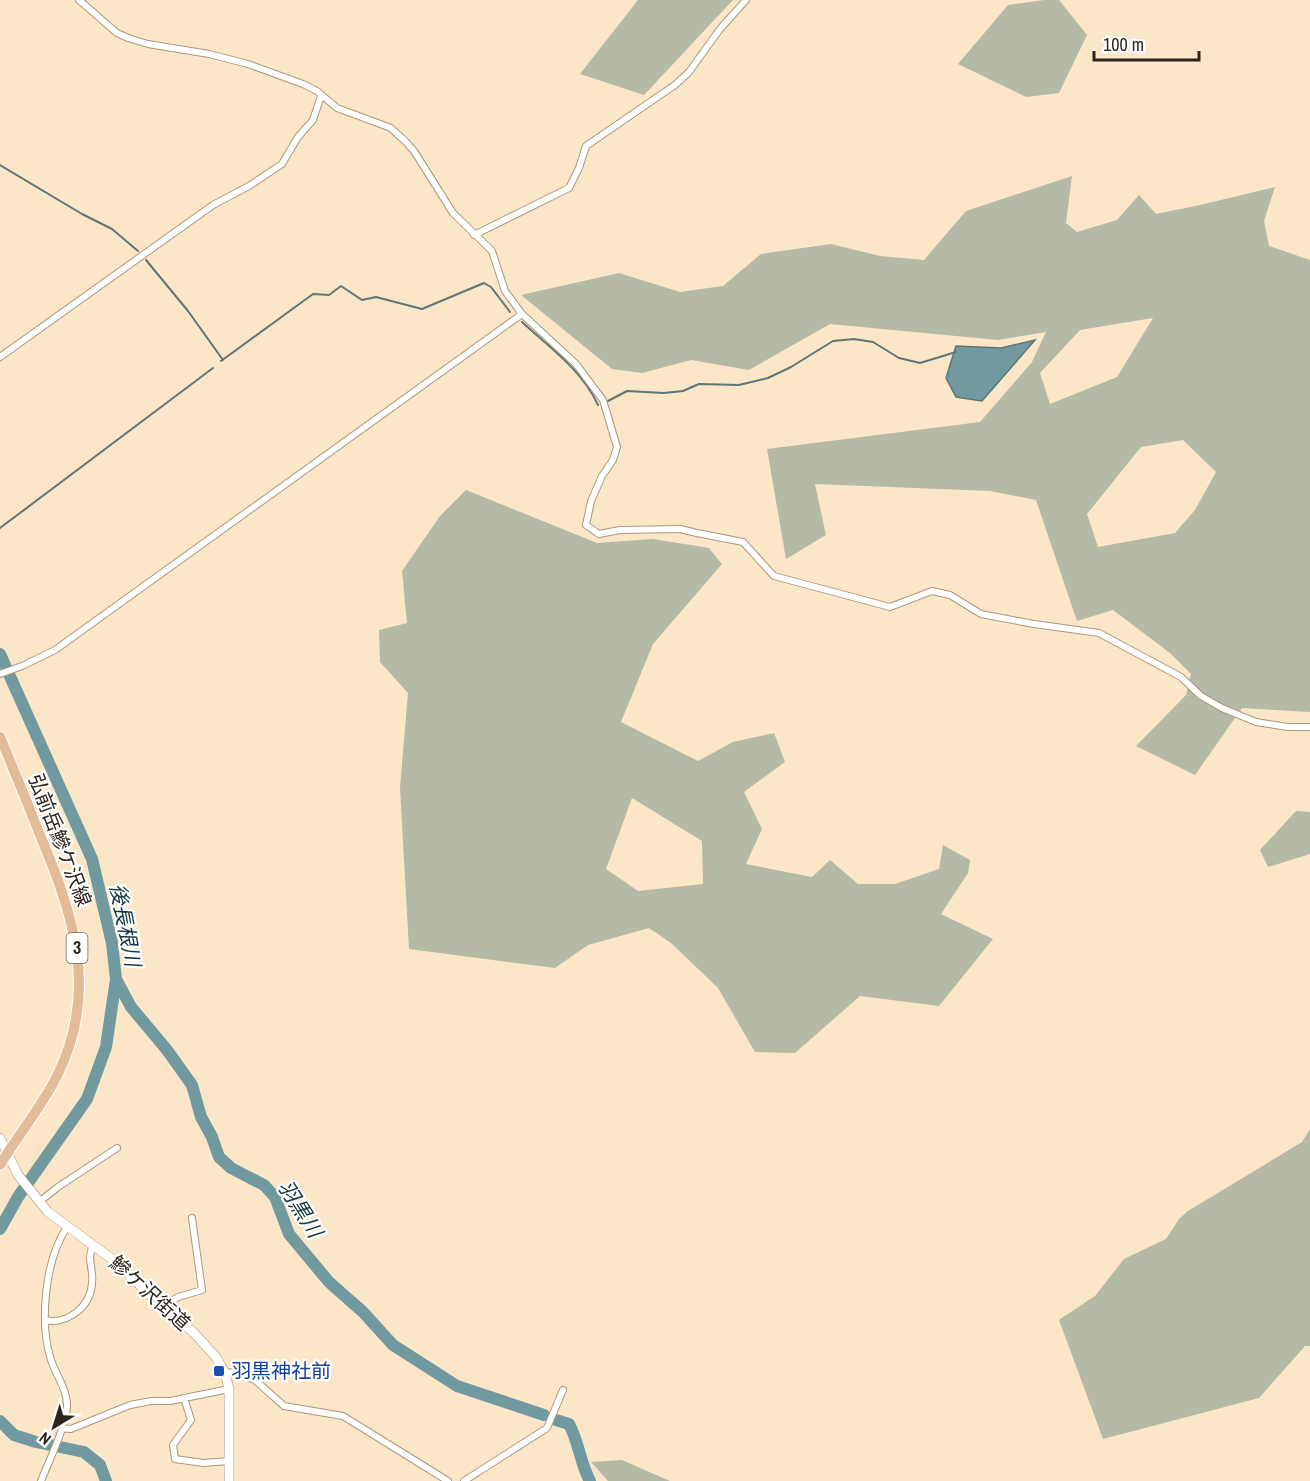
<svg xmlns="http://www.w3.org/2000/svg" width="1310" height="1481" font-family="'Archivo Narrow','Noto Sans JP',sans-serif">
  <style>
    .green { fill: #b4baa5; fill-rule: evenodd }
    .water { fill: #7199a0; stroke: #5d7678; stroke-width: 1.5 }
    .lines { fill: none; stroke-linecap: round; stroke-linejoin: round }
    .stream { stroke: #5d7678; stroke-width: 2 }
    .river { stroke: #7199a0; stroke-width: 12 }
    .street-casing { stroke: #ab977a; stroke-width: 8 }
    .secondary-casing { stroke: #ab977a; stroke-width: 10 }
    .primary-casing { stroke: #fff; stroke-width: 12 }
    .street { stroke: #fff; stroke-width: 6 }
    .secondary { stroke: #fff; stroke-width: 9 }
    .primary { stroke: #e2bb98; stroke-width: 10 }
    .transit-dot { fill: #1a4fb4; stroke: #fff; stroke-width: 2 }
    .labels { text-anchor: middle; stroke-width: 4.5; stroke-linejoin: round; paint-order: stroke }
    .shield { fill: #fff; stroke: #6c665f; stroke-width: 1.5 }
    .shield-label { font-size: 18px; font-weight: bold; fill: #2d251a }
    .street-label { font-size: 20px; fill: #2d251a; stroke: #fff }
    .transit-label { font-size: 20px; fill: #164399; stroke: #fff; text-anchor: start }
    .water-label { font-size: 21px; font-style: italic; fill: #11393f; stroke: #fff }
  </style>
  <rect width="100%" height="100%" fill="#fbe6c7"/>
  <path class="green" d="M638,0H733L644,95L580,74Z
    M1044,0H1059L1087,35L1059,93L1026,97L958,64L1008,5Z
    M1072,176L1066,223L1077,232L1117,220L1139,195L1156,214L1200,205L1275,187L1264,221L1269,246L1310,260V712L1242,708L1195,775L1136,746L1186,695L1191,674L1170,653L1113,610L1077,621L1036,500L990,491L815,484L826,535L786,559L767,449L980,422L1032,362L1046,332L998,340L830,324L749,370L691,360L642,373L612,369L521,295L619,273L680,292L723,286L761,254L831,244L880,256L924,260L966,211ZM1153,318L1117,377L1050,404L1040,373L1080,330ZM1183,440L1216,472L1195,510L1175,533L1098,547L1087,514L1141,447Z
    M466,490L597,543L653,539L709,548L722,564L653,644L621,722L698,761L733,742L774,733L785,762L744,792L762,829L746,864L812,877L830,860L858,884H895L939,869L943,845L970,860L968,873L941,914L993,939L939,1006L860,996L795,1053L755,1052L718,988L671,943L649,928L588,945L555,968L409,949L400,788L408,693L380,662L379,630L407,623L402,571L440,516ZM632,798L702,841L703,884L638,891L606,869Z
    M1296,811L1310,812V854L1268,867L1260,850Z
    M1310,1129V1346H1305L1259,1398L1103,1439L1059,1320L1095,1296L1124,1259L1166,1239L1179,1219L1188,1211L1302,1142Z
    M622,1460L670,1481H608L591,1462Z"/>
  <path class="water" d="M1035,340L982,401L956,397L946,378L956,346L1001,348Z"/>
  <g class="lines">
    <path class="stream" d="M0,165L82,214L112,229L138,251
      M146,260L188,311L223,360
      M522,322C550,348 582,370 598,405
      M221,361L313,294L329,295L341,286L362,300L376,297L422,309L484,283L491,287L510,312
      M608,401L627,391L664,393L683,391L699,384L739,385L768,378L791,367L833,341L854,339L873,342L899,358L920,363L956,352
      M0,528L213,368"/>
    <path class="river" d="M0,654L92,859L112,943L116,979L106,1047L87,1099L18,1197L0,1229
      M116,979L131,1007L167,1050L192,1085L201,1117L212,1137L219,1157L231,1168L264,1185L275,1197L289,1234L329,1282L363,1312L393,1345L457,1386L544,1415
      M556,1420L569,1424C579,1442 580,1463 590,1481
      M0,1421L14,1435L36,1442L84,1452L100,1465L106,1481"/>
    <defs>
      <path id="street" d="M79,0L117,33L128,38L148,44L209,54L248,64L303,84L317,91L337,108L391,128L406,142L414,151L453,213L492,251L505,291L522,314L576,364L603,400L617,447L613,460L602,476L591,501L586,525L599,534L620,530L680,529L697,533L743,542L774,576L890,607L932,591L950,595L981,614L1034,624L1099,633L1181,677L1201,696L1222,708L1256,722L1288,727H1310
        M474,235L569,188L579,168L586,146L675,85L689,72L720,29L746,0
        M0,357L213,205L249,186L282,164L298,137L313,120L321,96
        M0,674L22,666L55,650L522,314
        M39,1202L58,1187L117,1148
        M163,1307L178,1297L202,1290L192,1218
        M45,1320C68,1325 91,1306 92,1283C94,1268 86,1261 93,1245
        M225,1373L236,1372L255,1380L284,1406L343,1416L448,1481
        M184,1398L191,1420L173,1445L175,1459L203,1463L229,1461
        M62,1428L71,1429L130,1405L151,1401H170L229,1389
        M41,1481C49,1461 65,1428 67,1407C68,1391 56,1375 51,1360C39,1322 45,1260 67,1227
        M464,1481L547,1428L563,1390"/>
      <path id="secondary" d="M0,1138L18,1175L48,1212L116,1262L153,1298L193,1332L216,1357L225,1373L229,1389V1481"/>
      <path id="primary" d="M0,737C14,770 27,802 40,835C74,916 99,992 57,1076C41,1108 18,1135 0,1165"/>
    </defs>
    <use href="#street" class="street-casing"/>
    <use href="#secondary" class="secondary-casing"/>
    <use href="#primary" class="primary-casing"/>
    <use href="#street" class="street"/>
    <use href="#secondary" class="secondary"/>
    <use href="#primary" class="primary"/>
  </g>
  <rect class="transit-dot" x="213" y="1365" width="12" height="12" rx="3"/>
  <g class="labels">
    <rect class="shield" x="66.5" y="933" width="21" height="30" rx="4.5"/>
    <g class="shield-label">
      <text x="77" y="954">3</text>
    </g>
    <g class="street-label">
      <text transform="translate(60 840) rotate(69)" y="7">弘前岳鰺ケ沢線</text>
      <text transform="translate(150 1293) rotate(42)" y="7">鰺ケ沢街道</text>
    </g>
    <g class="transit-label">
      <text x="231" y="1378">羽黒神社前</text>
    </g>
    <g class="water-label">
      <text transform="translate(125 925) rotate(79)" y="7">後長根川</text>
      <text transform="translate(300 1209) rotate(58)" y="7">羽黒川</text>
    </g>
  </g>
  <g transform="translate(54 1427) rotate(218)" stroke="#ffffff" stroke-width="4.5" paint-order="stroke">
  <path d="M0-4.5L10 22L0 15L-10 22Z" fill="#2d251a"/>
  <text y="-9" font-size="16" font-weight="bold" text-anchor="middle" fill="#2d251a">N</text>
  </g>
  <path d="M1094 51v9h105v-9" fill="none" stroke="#2d251a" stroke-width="3"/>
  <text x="1103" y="51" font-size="18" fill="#2d251a" stroke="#ffffff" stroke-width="4.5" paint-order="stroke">100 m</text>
</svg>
